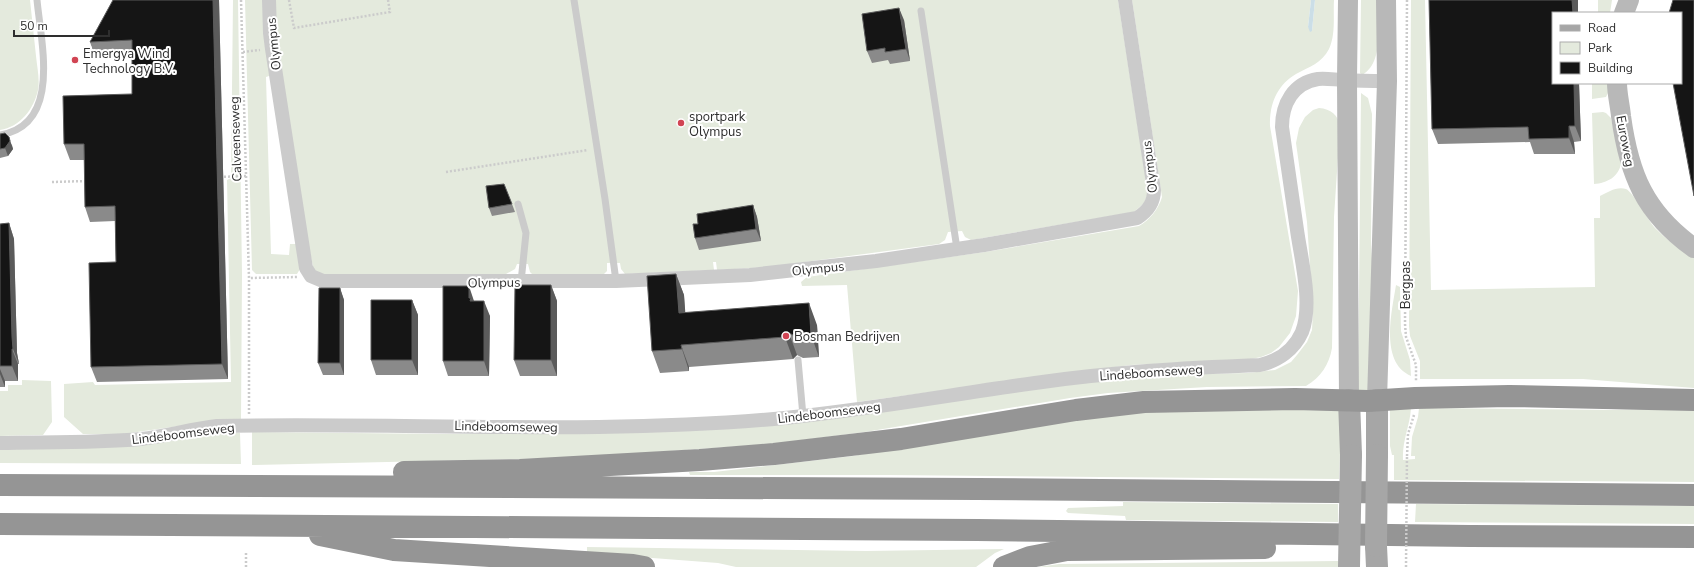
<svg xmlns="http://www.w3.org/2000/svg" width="1694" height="567" font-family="'Nunito Sans',sans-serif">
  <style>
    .green { fill: #e4eadd }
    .water { fill: #cbdee7 }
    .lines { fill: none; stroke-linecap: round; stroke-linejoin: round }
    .path { stroke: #cbcbcb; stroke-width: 2.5; stroke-dasharray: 2 2; stroke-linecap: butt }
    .lane { stroke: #cbcbcb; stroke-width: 7 }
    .street { stroke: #cbcbcb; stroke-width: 14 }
    .secondary { stroke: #b8b8b8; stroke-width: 20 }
    .primary { stroke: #a6a6a6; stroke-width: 22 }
    .highway { stroke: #959595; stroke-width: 22 }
    .path-bridge { stroke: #cbcbcb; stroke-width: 2.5; stroke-dasharray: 2 2; stroke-linecap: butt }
    .primary-bridge { stroke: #a6a6a6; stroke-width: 22 }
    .wall { fill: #8a8a8a }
    .shaded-wall { fill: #5b5b5b }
    .building { fill: #151515; stroke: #5b5b5b }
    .poi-dot { fill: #d14453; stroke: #fff; stroke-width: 1.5 }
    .labels { text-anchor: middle; stroke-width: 4; stroke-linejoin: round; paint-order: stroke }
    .street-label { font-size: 13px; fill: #2e2e2e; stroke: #fff }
    .poi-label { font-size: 13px; fill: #2e2e2e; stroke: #fff; text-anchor: start }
  </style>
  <rect width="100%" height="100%" fill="#fff"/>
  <path class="green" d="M0,0H30C32,19 34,37 36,56C37,67 40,79 38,90C34,109 20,127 0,130Z
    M233,0H238L242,274L241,419L186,425L123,434H83L64,417V384L93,382L95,385L231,382L227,180L231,178Z
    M245,0H1118L1148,193L1144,203L1134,212L971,240L965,237L962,231L948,232L945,240L939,244L767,267L717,270L716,262H713L714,270L625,274L621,269L620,263H607V271L603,275L532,274L530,272L528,264H517L515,269L506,274L325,276L314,271L272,75L266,77L271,254L289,255L290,244H299L300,269L297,274H256L252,270Z
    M1132,0H1311L1308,27L1312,31L1315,0H1334C1333,15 1336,34 1329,49C1322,63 1309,67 1296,74C1277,85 1269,105 1270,126L1298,291L1296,316L1290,333L1279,347L1271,353L1261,357L1246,360L1130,365L857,402L847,285L802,286L801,282L807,277L985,252L1139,226C1150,220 1159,208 1162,197Z
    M1361,0H1377C1377,23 1385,62 1362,75L1360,73Z
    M1411,0H1425L1431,290L1595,287L1594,218H1600V196C1608,192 1617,186 1626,189C1633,192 1648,220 1655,228C1667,240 1680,250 1694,258V388L1583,379H1420V361L1410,336L1409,326Z
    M1598,0H1612L1610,13H1598Z
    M1592,83H1608V93L1606,97L1592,99Z
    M1361,93L1368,98L1372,114L1371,245L1376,321L1374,391L1358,395Z
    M1319,108C1331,109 1338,115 1340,126L1334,217L1332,348C1329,365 1321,377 1306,386L1207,387L1108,393L1070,398L865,432L771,444L568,458L252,465V432L443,434L644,432L1099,381L1203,374L1248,373L1275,370L1291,362L1297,355L1307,342L1312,330L1313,311L1307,222L1296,143L1299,128L1305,117L1313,110Z
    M1603,112L1606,113L1611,118L1621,163C1619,177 1607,183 1594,184L1592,113Z
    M1396,285L1400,287L1401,331L1410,360L1411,376C1379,362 1392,311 1396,285Z
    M22,380L51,381L52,422L43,435L0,436V391H8V385H22Z
    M1390,408H1411C1410,426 1402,440 1403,460L1415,459V456H1411L1412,437L1418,417L1419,408L1611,410L1694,408V482L1394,480V455H1392L1390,446Z
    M1155,409L1339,410L1342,455H1340L1339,479L888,475H690L689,472H714L853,456L948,439Z
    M225,432L240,433L241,464L0,463V449Z
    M1123,502L1338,504V522L1126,520L1125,516L1068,513L1066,511L1068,508L1123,506Z
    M1416,504L1694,506V524L1415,522Z
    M587,547L866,551L1004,549L995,553L976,567H736L718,563L587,553Z
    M1338,561V567H1038L1059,564Z"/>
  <path class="water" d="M1311,0H1315L1312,31L1310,32L1308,27Z"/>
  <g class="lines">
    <path class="path" d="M241,0L249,278L297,277
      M289,0L294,28L390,12L388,0
      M1407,0L1405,324L1406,337L1416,365V382
      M243,52L260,50
      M446,172L588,150
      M220,177L246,176
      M52,182L87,181
      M249,414V278
      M1407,456L1408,434L1414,415
      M246,567V553"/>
    <path class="lane" d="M574,0L605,199L616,281
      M921,11L957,249
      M0,135C62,125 41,43 37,0
      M518,204L526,233L521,282
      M798,360L803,416"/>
    <path class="street" d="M269,0L270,33L272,49L306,268L311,276L323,281H616L750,275L876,261L984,245L1137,218C1148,211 1154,203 1154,190L1125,0
      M0,443C47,442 94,443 141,439C167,436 191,429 217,426C402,422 589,435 774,419C862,411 948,395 1035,383C1109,372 1185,368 1260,365C1278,361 1294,350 1302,332C1313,304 1301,259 1297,230C1292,195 1287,161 1282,127C1282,104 1293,83 1318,79C1326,78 1337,80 1346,80C1359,81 1373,81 1387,81"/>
    <path class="secondary" d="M1348,0L1347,80L1349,400
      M1624,13L1629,0
      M1617,83C1617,94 1620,105 1621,116C1629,175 1645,213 1694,248
      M1377,400L1387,81L1386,0"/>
    <path class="primary" d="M1349,400L1351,455
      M1377,455V400
      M1376,546L1377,567"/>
    <path class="highway" d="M404,472L520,470L700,460L774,454L901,439L1076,410L1144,402L1295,399L1368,401L1415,398L1509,396L1694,400
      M0,485L977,489L1694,495
      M0,524L977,530L1470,536L1694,537
      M320,535L394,550L633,565L644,567
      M1004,567L1030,557L1067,550L1265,548"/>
    <path class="path-bridge" d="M1406,567L1407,456"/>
    <path class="primary-bridge" d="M1376,546L1377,455
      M1349,567L1351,455"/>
  </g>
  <path class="wall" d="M219,0L228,379L97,382L91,367L116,262L115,221L90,222L85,207L84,160H70L64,144L132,94V56L95,57L90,42Z
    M1429,0H1578V13H1553V83H1579L1581,141L1574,142L1575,154H1534L1530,142L1438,144L1432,129Z
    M904,20L910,61L890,64L888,60L872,63L867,51Z
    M0,134L12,145L13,149L8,156L0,158Z
    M512,204L515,212L492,216L489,208Z
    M753,205L757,217L761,241L699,250L695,238L698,224Z
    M9,223L14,239L17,353L19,364H18V381H5V387H0V224Z
    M676,274L684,295L685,313L817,325L819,357L803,358L797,355L793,359L689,367V371L660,373L652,351Z
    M551,285L557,301V376H520L514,360Z
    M340,288L344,300V375H323L318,363Z
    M412,300L418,315V375H376L371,360Z
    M474,301L490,316L489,376H448L443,361Z"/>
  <path class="shaded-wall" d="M213,0H219L228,379L222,364Z
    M1572,0H1578V13H1573Z
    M899,8L904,20L910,61L906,49Z
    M1574,83H1579L1581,141L1575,126Z
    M1569,126L1574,142L1575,154L1569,138Z
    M9,137L13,149L8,156L5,148Z
    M753,205L757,217L761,241L756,229Z
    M9,223L14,239L17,353L19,364L13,349L12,337Z
    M676,274L684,295L687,335L679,313Z
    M551,285L557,301V376L551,360Z
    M469,286L474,301L476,316L469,298Z
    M340,288L344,300V375L340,363Z
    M412,300L418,315V375L412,360Z
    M484,301L490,316L489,376L484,361Z
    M809,303L817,325L819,357L811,335Z
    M789,333L797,355L793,359L785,337Z
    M681,345L689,367V371L682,349Z
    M12,349L18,364V381L12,366Z
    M0,369L5,381V387L0,374Z"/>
  <path class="building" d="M113,0H213L222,364L91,367L89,263L116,262L115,206L85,207L84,144H64L63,96L132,94V40L90,42Z
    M1429,0H1572L1573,13H1553V83H1574L1575,126H1569V138L1529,139L1528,127L1432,129Z
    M1673,0H1694V196L1673,83H1681V13H1669Z
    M899,8L906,49L885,52V48L867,51L862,14Z
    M5,133L9,137L10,141L5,148L0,149V134Z
    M504,184L512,204L489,208L486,186Z
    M753,205L756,229L695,238L693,224H698L697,214Z
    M9,223L12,337L13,349H12V366H0V224Z
    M676,274L679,313L809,303L811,335L795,336L789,333L785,337L681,345L682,349L652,351L647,276Z
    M515,285H551V360H514Z
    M443,286H469V298H471L470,301H484V361H443Z
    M319,288H340V363H318Z
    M371,300H412V360H371Z"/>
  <g class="poi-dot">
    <circle cx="75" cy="60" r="4"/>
    <circle cx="681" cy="123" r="4"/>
    <circle cx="786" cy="336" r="4"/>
  </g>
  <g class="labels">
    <g class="street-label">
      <text transform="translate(273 44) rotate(-96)" y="5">Olympus</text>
      <text transform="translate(235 139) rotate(-92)" y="5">Calveenseweg</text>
      <text transform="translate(1626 141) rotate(79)" y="5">Euroweg</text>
      <text transform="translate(1149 167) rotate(-97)" y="5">Olympus</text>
      <text transform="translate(818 268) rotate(-6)" y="5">Olympus</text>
      <text transform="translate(494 282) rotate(-1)" y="5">Olympus</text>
      <text transform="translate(1405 285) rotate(-90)" y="5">Bergpas</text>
      <text transform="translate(1151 372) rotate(-4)" y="5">Lindeboomseweg</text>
      <text transform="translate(829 412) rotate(-7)" y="5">Lindeboomseweg</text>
      <text transform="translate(506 426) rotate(1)" y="5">Lindeboomseweg</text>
      <text transform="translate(183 433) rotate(-7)" y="5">Lindeboomseweg</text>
    </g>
    <g class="poi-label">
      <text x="83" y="58">Emergya Wind<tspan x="83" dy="15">Technology B.V.</tspan></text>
      <text x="689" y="121">sportpark<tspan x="689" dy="15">Olympus</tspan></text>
      <text x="794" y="341">Bosman Bedrijven</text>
    </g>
  </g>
  <rect x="1552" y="12" width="130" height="72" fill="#ffffff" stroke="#ababab"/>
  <rect x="1560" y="25" width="20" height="6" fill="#a6a6a6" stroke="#ababab"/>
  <text x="1588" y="32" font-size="12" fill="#2e2e2e">Road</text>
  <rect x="1560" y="42" width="20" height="12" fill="#e4eadd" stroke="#ababab"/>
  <text x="1588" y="52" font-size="12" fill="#2e2e2e">Park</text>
  <rect x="1560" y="62" width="20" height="12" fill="#151515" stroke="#ababab"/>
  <text x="1588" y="72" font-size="12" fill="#2e2e2e">Building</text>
  <path d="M14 30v6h95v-6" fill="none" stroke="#2e2e2e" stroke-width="2"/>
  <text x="20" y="30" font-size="12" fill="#2e2e2e" stroke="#ffffff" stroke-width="3" paint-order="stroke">50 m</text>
</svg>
